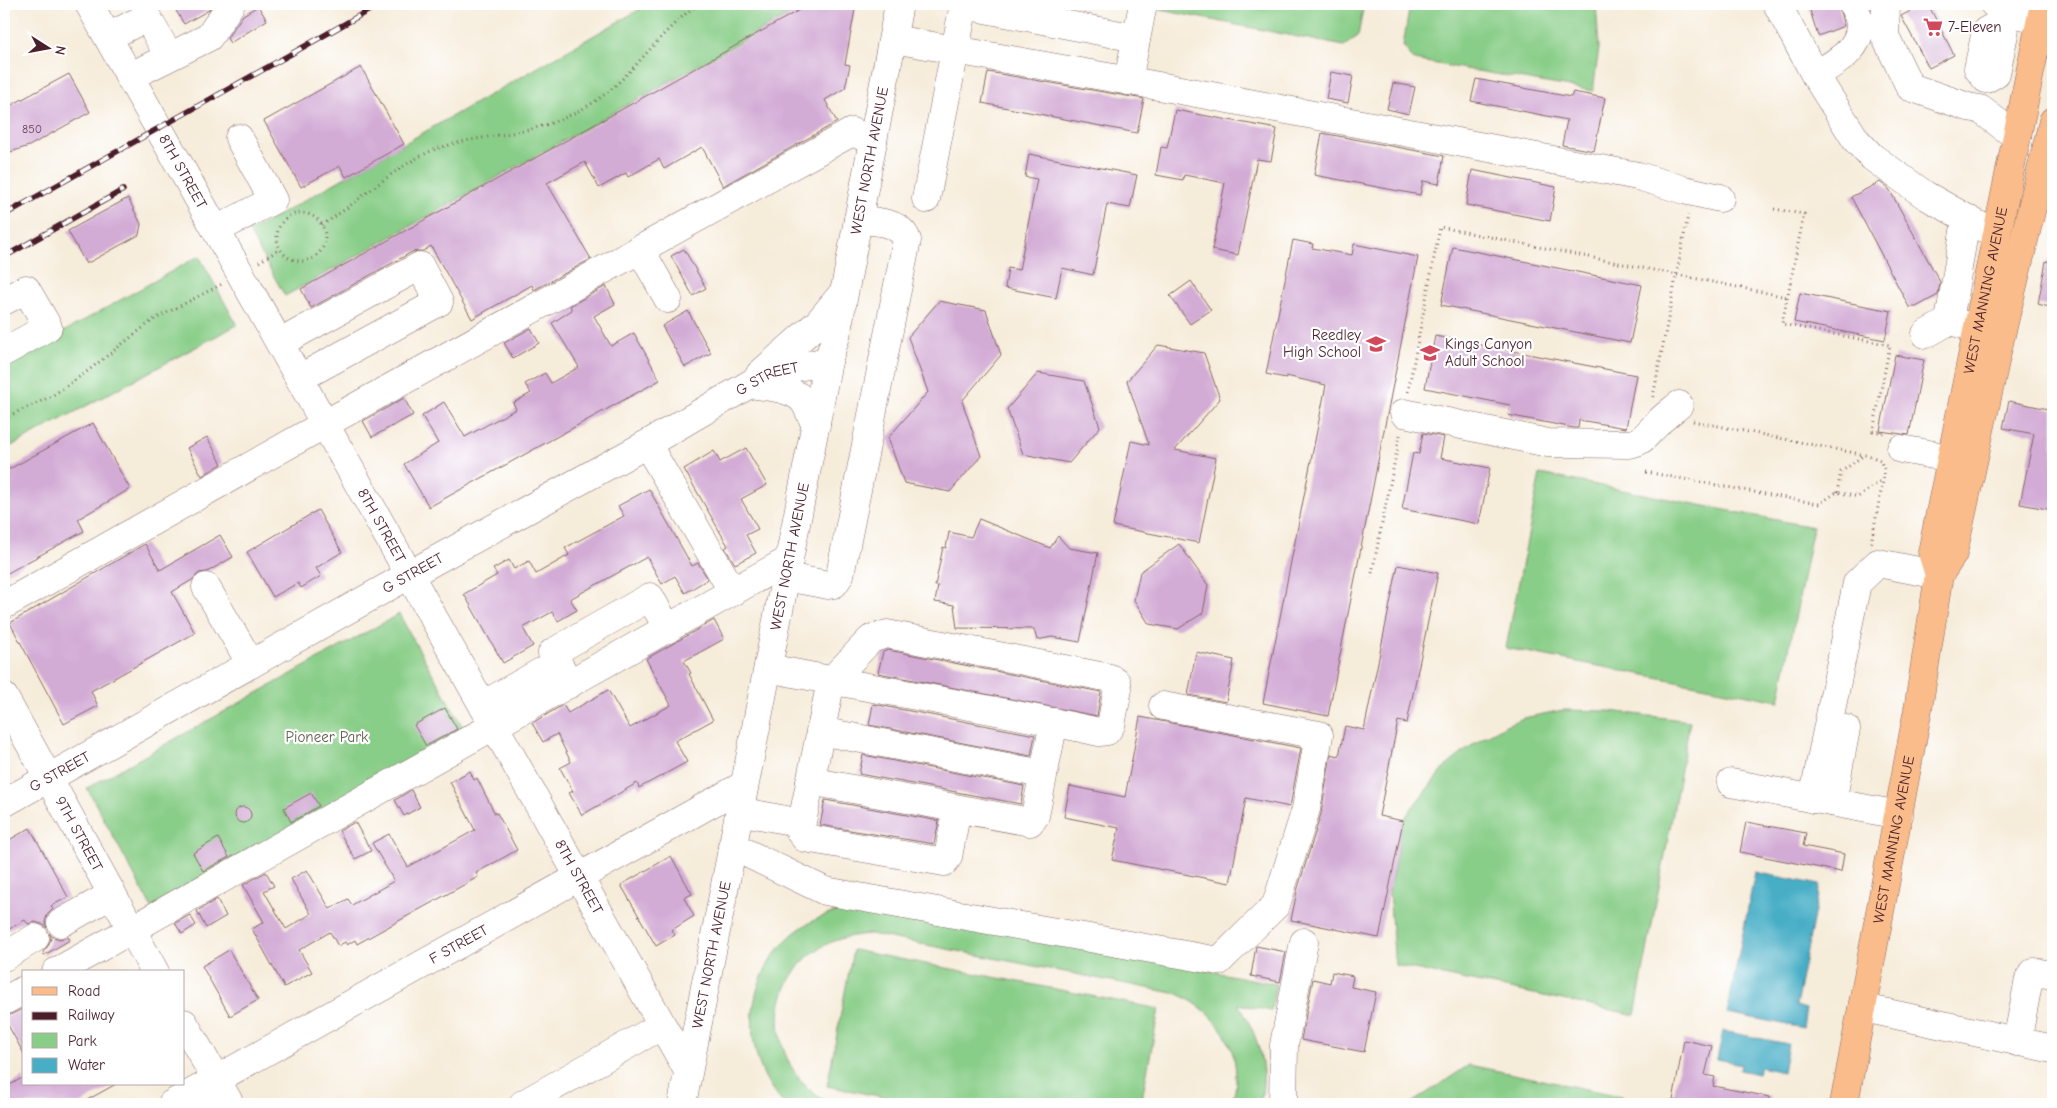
<svg xmlns="http://www.w3.org/2000/svg" width="2057" height="1108" font-family="'Comic Neue',sans-serif">
  <style>
    .green { fill: #89ce88; stroke: #6a765a }
    .water { fill: #47aec6; stroke: #486678 }
    .building { fill: #d3acd5 }
    .lines { fill: none; stroke-linecap: round; stroke-linejoin: round }
    .minor-casing { stroke: #866768; stroke-width: 29 }
    .major-casing { stroke: #866768; stroke-width: 29 }
    .path { stroke: #866768; stroke-width: 3; stroke-dasharray: 1 4; stroke-linecap: butt }
    .minor { stroke: #fff; stroke-width: 28 }
    .major { stroke: #f9bc8a; stroke-width: 28 }
    .rail-casing { stroke: #4a1f2b; stroke-width: 5.5 }
    .rail { stroke: #fff; stroke-width: 4; stroke-dasharray: 11; stroke-linecap: butt }
    .labels { text-anchor: middle; stroke-width: 4.5; stroke-linejoin: round; paint-order: stroke }
    .number-label { font-size: 12px; fill: #6c4256 }
    .poi-label { font-size: 15px; fill: #4a1f2b; stroke: #fff; text-anchor: start }
    .street-label { font-size: 15px; fill: #4a1f2b; stroke: #fff }
    .park-label { font-size: 15px; fill: #605c4c; stroke: #fff }
  </style>
  <rect width="100%" height="100%" fill="#fff"/>
  <filter id="ink" filterUnits="userSpaceOnUse"><feTurbulence type="fractalNoise" baseFrequency=".02" numOctaves="2"/><feDisplacementMap in="SourceGraphic" scale="10" xChannelSelector="R" yChannelSelector="G"/><feConvolveMatrix kernelMatrix="1 2 1 2 8 2 1 2 1" color-interpolation-filters="sRGB"/></filter>
  <filter id="wash" filterUnits="userSpaceOnUse"><feTurbulence type="fractalNoise" baseFrequency=".0096" numOctaves="4" result="noise"/><feDisplacementMap in="SourceGraphic" scale="20" xChannelSelector="R" yChannelSelector="G"/><feGaussianBlur stdDeviation="1.12" result="paint"/><feColorMatrix in="noise" values="0 0 0 0 0 0 0 0 0 0 0 0 0 0 0 0 0 1.4 0 .05"/><feComposite in="paint" operator="in"/></filter>
  <g filter="url(#wash)">
    <rect width="100%" height="100%" fill="#f6ecda"/>
    <path class="green" d="M649,4H808L285,296L249,232Z
      M1162,4H1364L1358,36L1344,46L1161,10Z
      M1410,4H1596L1599,48L1593,91L1414,60L1403,46Z
      M199,256L237,325L4,450V365Z
      M1540,474L1813,527L1779,701L1506,648Z
      M399,614L470,740L152,908L87,788Z
      M1563,710L1609,711L1690,721L1635,1015L1395,965L1389,892L1403,821L1411,809L1444,768L1475,743L1506,725L1524,718Z
      M850,908L890,909L1276,984L1271,1011L1238,1004C1258,1034 1269,1069 1260,1104H1232C1246,1056 1222,1014 1178,994L870,934C854,935 839,938 825,945C759,981 767,1072 831,1104H784C738,1055 743,977 794,933C810,920 830,913 850,908Z
      M853,950L1159,1009L1141,1104H920L827,1086Z
      M1469,1065L1635,1099L1634,1104H1410Z"/>
    <path class="water" d="M1755,872L1820,885L1796,1006L1806,1009L1803,1028L1727,1013Z
      M1723,1031L1788,1044L1783,1072L1760,1067L1758,1074L1740,1070L1741,1064L1717,1059Z"/>
    <g id="blocks">
      <path class="building" d="M172,4H212L209,10L184,24Z
        M810,4H856L845,64L850,65L845,88L825,100L837,122L723,186L702,147L664,169L659,159L628,177L626,173L599,188L585,162L547,183L591,259L534,290L532,285L472,319L431,246L423,251L412,252L311,308L301,289Z
        M1808,4H1838L1844,26L1818,36Z
        M1924,4H1928L1954,55L1929,68L1901,16Z
        M258,6L267,20L230,43L227,38L243,15Z
        M361,67L404,144L346,177L340,166L301,187L264,121Z
        M988,72L1144,99L1137,133L982,103Z
        M1331,72L1353,76L1348,103L1326,99Z
        M69,74L90,112L29,146L4,154V109Z
        M1476,79L1571,97L1573,92L1605,98L1594,151L1562,145L1567,120L1471,101Z
        M1393,83L1415,87L1409,114L1387,109Z
        M1175,110L1277,129L1271,161L1257,159L1238,255L1212,250L1225,183L1184,175L1183,180L1156,175L1161,147L1167,148Z
        M1322,133L1444,156L1439,184L1423,181L1420,195L1314,175Z
        M1029,154L1137,175L1130,208L1107,204L1093,275L1062,268L1056,298L1005,288L1008,268L1019,270L1037,179L1025,177Z
        M1472,170L1556,187L1550,221L1466,205Z
        M1880,182L1889,189L1940,282L1938,295L1916,307H1909L1851,197Z
        M128,198L141,224L139,235L86,264L68,231Z
        M1293,240L1313,244L1312,248L1352,255L1354,244L1418,257L1328,716L1263,703L1326,385L1286,376V378L1266,374Z
        M1453,247L1642,285L1630,343L1441,305Z
        M684,249L706,288L693,296L671,256Z
        M2046,261L2053,262V308L2038,304Z
        M1191,281L1211,310L1190,324L1170,296Z
        M606,286L615,304L594,316L611,346L634,333L660,380L429,507L404,464L438,443L422,416L444,402L465,437L516,409L513,403L531,393L525,384L545,373L551,383L579,367L552,323L572,310L570,306Z
        M1800,293L1891,311L1885,340L1794,322Z
        M939,301L986,310L1001,355L962,401L981,456L950,492L904,483L888,438L928,392L908,337Z
        M688,311L711,353L685,367L662,326Z
        M531,328L539,343L513,358L504,343Z
        M1435,336L1636,375L1626,428L1579,420L1578,428H1574L1508,415L1510,405L1425,388Z
        M1158,345L1204,353L1220,399L1175,450L1216,458L1199,543L1113,526L1131,441L1149,445L1127,381Z
        M1895,355L1924,360L1909,435L1880,431Z
        M1038,373L1084,381L1100,427L1069,463L1023,454L1007,409Z
        M404,398L413,415L372,437L363,421Z
        M2009,401L2053,410V510L2020,504L2034,434L2003,428Z
        M93,423L130,489L78,519L84,531L4,575V472Z
        M1423,433L1444,437L1440,458L1490,468L1479,524L1402,509L1413,453L1419,454Z
        M207,437L222,464L202,476L187,448Z
        M746,448L767,485L741,499L758,529L746,535L756,553L735,564L725,548L728,546L684,469L714,451L720,462Z
        M649,489L692,566L698,563L708,579L685,593L675,576L662,584L647,557L570,599L577,610L558,621L552,612L523,628L533,646L503,663L464,594L497,575L493,569L509,560L514,569L529,561L536,574L569,555L565,548L624,516L618,506Z
        M318,510L342,552L316,568L321,576L301,588L298,583L273,597L247,552Z
        M979,519L1050,548L1058,536L1069,548L1098,553L1080,642L1052,637L1037,640L1034,629L957,628L954,605L935,602L938,586H935L943,547L946,548L949,532L971,537Z
        M220,535L233,557L207,572L199,573L192,580L172,592L195,633L91,691L98,706L64,724L10,623L145,544L160,570Z
        M1179,544L1208,585L1203,613L1178,629L1149,624L1134,600L1140,572Z
        M1398,565L1438,573L1407,723L1398,721L1379,816L1403,821L1379,938L1291,920L1297,891L1321,814L1331,754L1339,756L1345,726L1364,730Z
        M714,620L724,639L684,661L691,673L689,674L713,720L675,741L687,762L639,788L637,783L582,815L569,793L573,791L560,768L571,762L557,734L543,742L532,723L563,705L568,713L608,690L630,728L671,705L646,659Z
        M888,650L1101,692L1097,716L878,673L883,652Z
        M1196,652L1234,660L1226,702L1188,695Z
        M873,704L1035,735L1031,756L869,725Z
        M445,708L457,729L426,746L414,725Z
        M1140,717L1301,748L1290,807L1246,798L1230,883L1112,860L1119,828L1064,817L1070,786L1125,797Z
        M863,755L1024,786L1021,804L859,774Z
        M470,771L474,780L477,778L495,814L497,813L517,850L476,873L478,877L357,944L355,940L347,945L345,942L338,946L330,932L299,950L312,972L284,987L252,929L264,922L243,885L266,872L274,886L264,891L286,929L311,914L291,879L307,870L330,909L348,899L352,905L394,881L372,843L389,834L408,867L475,830L450,782Z
        M411,790L420,807L404,816L395,800Z
        M311,793L319,806L291,822L284,808Z
        M825,800L939,821L934,844L820,825Z
        M235 815a8 8 0 1 1 16 0a8 8 0 1 1-16 0Z
        M355,822L371,851L355,859L339,831Z
        M1746,822L1806,833L1803,846L1844,854L1841,872L1740,852Z
        M30,828L68,897L51,906L53,909L47,915L45,922L47,928L42,924L35,922L28,924L25,920L4,932V843Z
        M218,838L229,857L203,871L193,853Z
        M671,856L692,894L684,898L694,916L672,930L675,935L656,946L621,885Z
        M217,899L226,916L206,928L197,911Z
        M190,915L196,925L182,934L175,923Z
        M49,933L53,937L60,939L68,937L70,940L44,955L43,952L48,946L51,938Z
        M1256,946L1286,952L1280,982L1251,976Z
        M229,950L258,1000L230,1016L202,966Z
        M1332,972L1353,976L1351,987L1376,992L1364,1052L1301,1040L1313,979L1330,983Z
        M24,1008V1054L4,1018Z
        M1684,1040L1712,1046L1705,1075L1715,1077L1713,1086L1770,1097L1769,1104H1693L1673,1100Z
        M24,1077V1084H116L80,1104H4V1088Z"/>
    </g>
  </g>
  <g filter="url(#ink)">
    <use href="#blocks" fill-opacity="0" stroke="#866768" stroke-width="1"/>
    <g class="lines">
      <defs>
        <g id="minor">
          <path id="s1" d="M89,4L688,1071"/>
          <path d="M1777,4L1815,75L1856,140L1872,157L1925,195L1996,235"/>
          <path d="M1886,4L1885,36L1910,87L1968,107L1980,109L2017,137"/>
          <path d="M1994,4L2001,11L2040,19"/>
          <path d="M964,5L1136,38"/>
          <path d="M1997,25L2004,34L1996,73L1986,79L1978,69L1986,31Z"/>
          <path d="M108,37L147,17L169,56"/>
          <path d="M893,39L1164,87L1638,176L1684,190L1720,198"/>
          <path d="M1815,75C1833,64 1858,52 1860,27C1861,20 1855,10 1853,4"/>
          <path d="M129,77L209,37L231,4"/>
          <path d="M1128,81L1143,4"/>
          <path d="M926,199L964,4"/>
          <path d="M1966,220L1949,321L1977,328"/>
          <path d="M216,230L273,200L239,138"/>
          <path d="M640,249L668,299"/>
          <path d="M4,301L26,289L48,327L4,352"/>
          <path d="M1926,334L1949,321"/>
          <path d="M280,343L420,266L439,302L300,378"/>
          <path d="M760,374L818,323L843,293"/>
          <path d="M750,384C766,387 795,387 805,403C809,410 812,418 816,425"/>
          <path d="M1404,413L1548,443L1628,444C1643,443 1647,433 1657,424C1663,417 1672,411 1679,405"/>
          <path d="M647,444L733,592"/>
          <path d="M1901,449L1950,458"/>
          <path d="M786,577L828,585L834,584L840,575L907,240C900,221 875,222 858,219"/>
          <path d="M206,587L251,664"/>
          <path d="M4,605L325,424L852,132L873,141"/>
          <path d="M768,668C878,690 989,708 1099,732L1107,731L1111,725L1118,689L1117,683L1110,678L887,634L871,639L831,681L800,832L805,838L944,862L948,857L957,809"/>
          <path d="M570,684L552,653L650,597L668,629"/>
          <path id="s2" d="M4,697L155,972"/>
          <path d="M483,705L541,672"/>
          <path d="M820,731L1043,774"/>
          <path d="M810,781L1030,822L1035,816L1054,722"/>
          <path d="M1731,783L1899,815"/>
          <path d="M1813,799L1857,583L1878,563L1939,575"/>
          <path d="M1832,802L1846,729"/>
          <path id="s3" d="M4,803L434,561L647,444L750,384L772,372L828,361"/>
          <path d="M739,811L801,823"/>
          <path d="M732,846L825,891L1219,961L1276,905L1306,809L1319,735L1163,706"/>
          <path d="M61,923L111,895"/>
          <path d="M4,957L35,938"/>
          <path d="M56,972L789,560"/>
          <path d="M4,1001L24,990"/>
          <path d="M1864,1008L2053,1049"/>
          <path d="M184,1023L230,1104"/>
          <path d="M2017,1042L2029,979L2034,972L2053,975"/>
          <path id="s4" d="M172,1104L744,785"/>
          <path d="M523,1104L661,1026"/>
          <path id="s5" d="M682,1104L828,361L836,336L899,4"/>
          <path d="M1283,1104L1284,1045L1304,942"/>
        </g>
        <g id="major">
          <path id="s6" d="M1939,575L1932,552L2044,4"/>
          <path id="s7" d="M1844,1104L1918,709L1939,575L1953,554L2000,339L2053,121"/>
        </g>
      </defs>
      <use href="#minor" class="minor-casing"/>
      <use href="#major" class="major-casing"/>
      <path class="path" d="M1774,209L1804,214L1782,324L1890,345L1873,431L1885,433
        M277 237a24 24 0 1 1 48 0a24 24 0 1 1-48 0Z
        M322,225C359,202 391,169 431,151C463,138 499,137 531,129C552,124 573,115 591,104C633,78 658,31 699,4
        M259,262L280,249
        M1408,392L1440,227L1787,297
        M1653,397L1688,215
        M4,418L52,396L85,373L153,320L222,284
        M1693,421L1870,456L1880,460L1884,469V476L1871,543
        M1646,472L1819,504L1837,492L1858,497L1882,480
        M1837,492L1841,472L1864,455
        M1371,578L1400,435"/>
      <use href="#minor" class="minor"/>
      <use href="#major" class="major"/>
      <defs>
        <path id="rail" d="M4,215L380,4
          M4,257L123,190"/>
      </defs>
      <use href="#rail" class="rail-casing"/>
      <use href="#rail" class="rail"/>
    </g>
  </g>
  <defs>
    <symbol id="supermarket-bare" viewBox="-9 -9 18 18"><path d="M-6-5.5h2.5l.6 2H6L4.5 2H-2.5L-4.4-4H-6ZM-1.5 3.2a1.3 1.3 0 1 0 .1 0ZM3 3.2a1.3 1.3 0 1 0 .1 0Z" fill="#d1495b" stroke="#fff" stroke-width="2.5" paint-order="stroke"/></symbol>
    <symbol id="school-bare" viewBox="-9 -9 18 18"><path d="M0-5L7-2L0 1L-7-2ZM-4 1L0 2.5L4 1V4Q0 6-4 4Z" fill="#d1495b" stroke="#fff" stroke-width="2.5" paint-order="stroke"/></symbol>
  </defs>
  <g fill-rule="evenodd">
    <use href="#supermarket-bare" x="1919" y="13" width="28" height="28"/>
    <use href="#school-bare" x="1362" y="330" width="28" height="28"/>
    <use href="#school-bare" x="1416" y="339" width="28" height="28"/>
  </g>
  <g class="labels">
    <g class="number-label">
      <text x="32" y="133">850</text>
    </g>
    <g class="poi-label">
      <text x="1948" y="32">7-Eleven</text>
      <text x="1361" y="340" text-anchor="end">Reedley<tspan x="1361" dy="17">High School</tspan></text>
      <text x="1445" y="349">Kings Canyon<tspan x="1445" dy="17">Adult School</tspan></text>
    </g>
    <g class="street-label">
      <text dy="5" stroke="none"><textPath href="#s5" startOffset="962">WEST NORTH AVENUE</textPath></text>
      <text dy="5" stroke="none"><textPath href="#s1" startOffset="192">8TH STREET</textPath></text>
      <text dy="5" stroke="none"><textPath href="#s6" startOffset="291">WEST MANNING AVENUE</textPath></text>
      <text dy="5" stroke="none"><textPath href="#s3" startOffset="874">G STREET</textPath></text>
      <text dy="5" stroke="none"><textPath href="#s1" startOffset="598">8TH STREET</textPath></text>
      <text dy="5" stroke="none"><textPath href="#s5" startOffset="558">WEST NORTH AVENUE</textPath></text>
      <text dy="5" stroke="none"><textPath href="#s3" startOffset="469">G STREET</textPath></text>
      <text dy="5" stroke="none"><textPath href="#s3" startOffset="64">G STREET</textPath></text>
      <text dy="5" stroke="none"><textPath href="#s2" startOffset="156">9TH STREET</textPath></text>
      <text dy="5" stroke="none"><textPath href="#s7" startOffset="269">WEST MANNING AVENUE</textPath></text>
      <text dy="5" stroke="none"><textPath href="#s1" startOffset="1001">8TH STREET</textPath></text>
      <text dy="5" stroke="none"><textPath href="#s4" startOffset="328">F STREET</textPath></text>
      <text dy="5" stroke="none"><textPath href="#s5" startOffset="152">WEST NORTH AVENUE</textPath></text>
    </g>
    <g class="park-label">
      <text x="327" y="742">Pioneer Park</text>
    </g>
  </g>
  <rect width="2057" height="1108" fill="none" stroke="#fff" stroke-width="20"/>
  <rect x="22" y="970" width="162" height="115" fill="#ffffff" stroke="#b7a5aa"/>
  <rect x="32" y="987" width="25" height="8" fill="#f9bc8a" stroke="#b7a5aa"/>
  <text x="68" y="996" font-size="15" fill="#4a1f2b">Road</text>
  <rect x="32" y="1012" width="25" height="8" fill="#4a1f2b" stroke="#b7a5aa"/>
  <text x="68" y="1020" font-size="15" fill="#4a1f2b">Railway</text>
  <rect x="32" y="1033" width="25" height="15" fill="#89ce88" stroke="#b7a5aa"/>
  <text x="68" y="1046" font-size="15" fill="#4a1f2b">Park</text>
  <rect x="32" y="1058" width="25" height="15" fill="#47aec6" stroke="#b7a5aa"/>
  <text x="68" y="1070" font-size="15" fill="#4a1f2b">Water</text>
  <g transform="translate(48 48) rotate(101)" stroke="#ffffff" stroke-width="4" paint-order="stroke">
  <path d="M0-4L9 19L0 12L-9 19Z" fill="#4a1f2b"/>
  <text y="-8" font-size="14" font-weight="bold" text-anchor="middle" fill="#4a1f2b">N</text>
  </g>
</svg>
